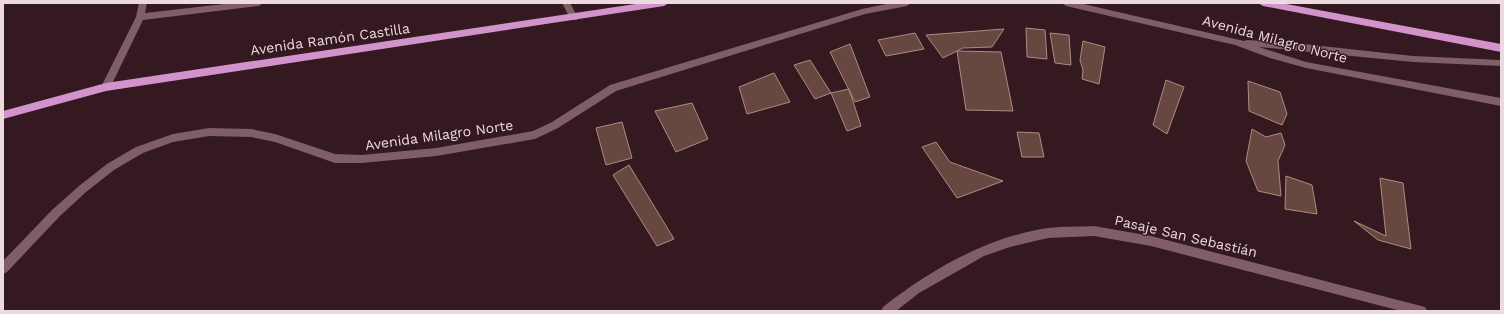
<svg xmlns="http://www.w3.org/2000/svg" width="1504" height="314" font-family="'Work Sans',sans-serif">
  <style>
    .building { fill: #674840; stroke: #ae8b82 }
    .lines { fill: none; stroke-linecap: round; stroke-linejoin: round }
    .service { fill: #7f5e67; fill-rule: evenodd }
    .minor { fill: #7f5e67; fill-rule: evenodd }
    .trunk { fill: #d292cc; fill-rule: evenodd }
    .labels { text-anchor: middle; stroke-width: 3; stroke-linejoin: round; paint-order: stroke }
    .street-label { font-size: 14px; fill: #eddade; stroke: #341921 }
  </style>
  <rect width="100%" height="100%" fill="#341921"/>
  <path class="building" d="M1026,28L1045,30L1047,59L1027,57Z
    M1004,29L992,47L963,48L943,58L926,35Z
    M915,33L924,49L886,56L878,40Z
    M1050,33L1069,35L1071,65L1055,63Z
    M1083,41L1105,47L1099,84L1082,79L1083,70L1080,60Z
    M850,44L870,97L855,102L830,52Z
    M957,51L1001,52L1013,111L966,110Z
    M810,60L831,93L815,99L794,65Z
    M774,73L790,102L747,114L739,87Z
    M1166,80L1184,87L1167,134L1153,125Z
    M1248,81L1280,92L1287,114L1282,125L1249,111Z
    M849,89L861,126L847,131L831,93Z
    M692,103L708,139L676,152L655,111Z
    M622,122L632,158L606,165L596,128Z
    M1252,129L1266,137L1281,133L1285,145L1278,161L1281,196L1258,191L1246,161Z
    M1017,132L1039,133L1044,157H1022Z
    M936,142L950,162L1003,181L957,198L922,147Z
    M629,165L674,239L657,246L613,175Z
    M1286,176L1312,185L1317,214L1285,209Z
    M1380,178L1403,183L1411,249L1378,240L1354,221L1386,236Z"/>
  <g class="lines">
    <path class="service" d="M562,3H570L578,18L577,20H571Z"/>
    <path class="minor" d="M139,3H147L145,13L233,3H263L259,6L143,20L109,90H103L101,87L136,17Z
      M891,3H911L907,6L865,14L616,91L558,128L535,139L436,156L362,163H335L275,142L251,137L209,136L173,142L143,153L114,170L86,192L60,216L7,272L3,274V261L52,210L79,186L107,164L136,147L173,134L209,128L251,129L275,134L335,154L362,155L436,148L533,131L552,122L610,85L862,9Z
      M1062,3H1079L1244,41L1247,40L1294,43L1413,56L1501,60V66L1413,62L1259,47L1306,62L1501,98V106L1306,68L1270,58L1235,45L1066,6Z
      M1094,226L1151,236L1421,306L1425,307L1427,311H1401L1151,246L1094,236L1048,238L1010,247L984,256L919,293L896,311H881L883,307C930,270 987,237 1048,228C1063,226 1079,227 1094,226Z"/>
    <path class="trunk" d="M642,3H669L664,6L106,91L3,119V111L106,83Z
      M1258,3H1281L1501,44V52L1263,6Z"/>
  </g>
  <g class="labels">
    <g class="street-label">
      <text transform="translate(330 39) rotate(-8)" y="5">Avenida Ramón Castilla</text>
      <text transform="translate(1275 39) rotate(15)" y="5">Avenida Milagro Norte</text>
      <text transform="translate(439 135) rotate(-8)" y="5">Avenida Milagro Norte</text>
      <text transform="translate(1186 236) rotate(13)" y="5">Pasaje San Sebastián</text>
    </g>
  </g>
  <rect width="1504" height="314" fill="none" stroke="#eddade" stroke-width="8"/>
</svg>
